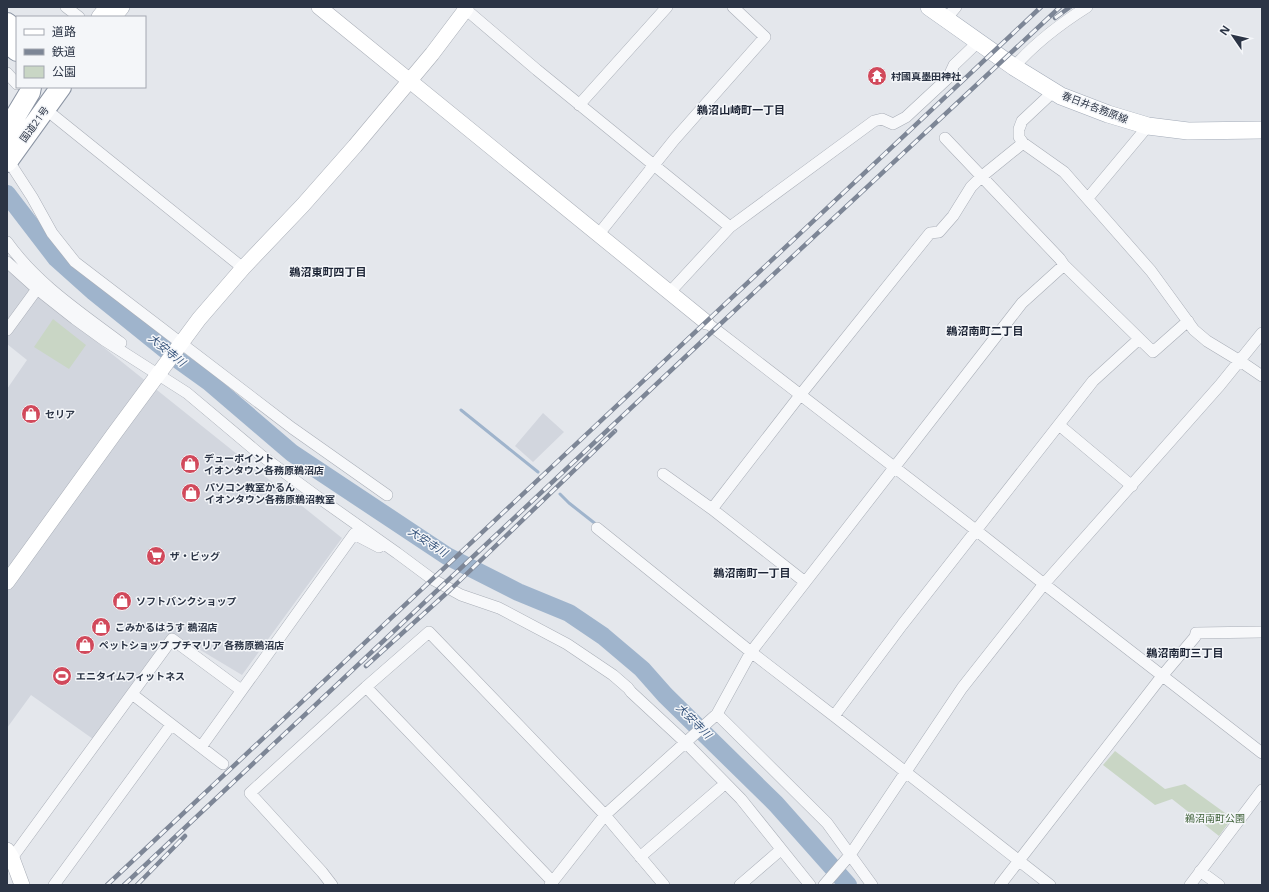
<svg xmlns="http://www.w3.org/2000/svg" width="1269" height="892" font-family="'Open Sans','Noto Sans JP',sans-serif">
  <style>
    .built { fill: #d2d6de }
    .green { fill: #c9d6c5 }
    .lines { fill: none; stroke-linecap: round; stroke-linejoin: round }
    .stream { stroke: #9fb4cc; stroke-width: 3 }
    .river { stroke: #9fb4cc; stroke-width: 18 }
    .street-casing { stroke: #a9aeb7; stroke-width: 12 }
    .secondary-casing { stroke: #a9aeb7; stroke-width: 16 }
    .primary-casing { stroke: #a3abb8; stroke-width: 18 }
    .highway-casing { stroke: #8b94a3; stroke-width: 22 }
    .street { stroke: #f7f8fa; stroke-width: 11 }
    .secondary { stroke: #fff; stroke-width: 15 }
    .primary { stroke: #fff; stroke-width: 17 }
    .highway { stroke: #fff; stroke-width: 20 }
    .rail-casing { stroke: #7d8696; stroke-width: 4.5 }
    .rail { stroke: #f4f6f9; stroke-width: 3; stroke-dasharray: 9; stroke-linecap: butt }
    .labels { text-anchor: middle; stroke-width: 3; stroke-linejoin: round; paint-order: stroke }
    .poi-label { font-size: 10px; font-weight: bold; fill: #2b3445; stroke: #f4f6f9; text-anchor: start }
    .street-label { font-size: 10px; fill: #2b3445; stroke: #f4f6f9 }
    .park-label { font-size: 10px; fill: #3f6138; stroke: #f4f6f9 }
    .neighbourhood-label { font-size: 11px; font-weight: bold; fill: #1d2536; stroke: #f4f6f9 }
    .water-label { font-size: 11px; font-style: italic; fill: #34527a; stroke: #f4f6f9 }
  </style>
  <rect width="100%" height="100%" fill="#e4e7ec"/>
  <path class="built" d="M7,270L342,538L242,675L172,633L93,739L31,695L7,728V389L27,360L7,344Z
    M543,413L564,432L533,462L515,446Z"/>
  <path class="green" d="M53,319L86,345L69,369L34,347Z
    M1115,751L1165,789L1185,784L1232,818L1219,836L1172,799L1155,805L1103,765Z"/>
  <g class="lines">
    <path class="stream" d="M461,410L538,472
      M560,494L569,503L597,525"/>
    <path class="river" d="M7,194L56,258L94,292L177,359L209,382L292,453L447,556L518,592L569,613L603,636L642,669L665,695L776,804L848,885"/>
    <defs>
      <path id="street" d="M66,7L79,17
        M463,7L537,70L730,227L874,121L882,119L893,124L906,117L948,78L954,65L978,42
        M946,19L956,7
        M1014,67C1035,43 1060,24 1087,7
        M7,73L17,84
        M579,105L667,7
        M54,116L243,268
        M945,138L1060,259L1064,265
        M1023,143L1019,137V129L1022,121L1054,91
        M8,160L32,197L52,233L75,262L292,428L387,495
        M1088,198L1148,126
        M598,235L674,140L765,37L733,7
        M7,242C37,284 80,312 121,343
        M7,262L37,289L75,319L104,340L187,393L262,456L315,495L397,553L432,579L461,595L499,608L567,644L613,675L628,688L631,692L685,742L741,799L810,885
        M670,292L730,227
        M706,322L977,531L1044,584L1262,753
        M7,330L37,289
        M1059,425L1132,486
        M663,474L712,509
        M597,528L751,652L834,716L1050,885
        M805,582L712,509L801,394L930,233L939,232L953,216L971,187L981,177L1023,143L1064,172L1151,271L1194,330L1207,341L1240,361L1262,376
        M366,687L429,632L605,815L664,885
        M132,694L223,764
        M717,714L827,823L872,885
        M834,716L902,625L1093,381L1139,339
        M201,747L354,534L379,547
        M640,857L720,788
        M9,862L172,639L241,690
        M1200,871L1219,885
        M54,885L171,725
        M332,885L322,872L250,793L366,687L553,882
        M550,885L605,815L717,714L751,652L1022,303L1064,265L1153,352L1188,321
        M740,885L777,853
        M824,885L850,855L962,688L1044,584L1220,385L1262,333
        M1000,885L1162,676L1195,637L1196,633L1262,632
        M1190,885L1262,790"/>
      <path id="secondary" d="M319,7L706,322
        M99,17L107,7
        M114,17L122,7
        M7,582L114,434L199,319L243,268L303,205L355,146L432,54L466,9
        M7,850L12,858L22,885"/>
      <path id="primary" d="M929,7L1014,67L1061,96L1108,114L1148,126L1188,131L1262,130"/>
      <path id="highway" d="M7,23L17,31
        M7,43L17,51
        M7,136L9,127L30,92L31,87
        M7,162L61,87"/>
    </defs>
    <use href="#street" class="street-casing"/>
    <use href="#secondary" class="secondary-casing"/>
    <use href="#primary" class="primary-casing"/>
    <use href="#highway" class="highway-casing"/>
    <use href="#street" class="street"/>
    <use href="#secondary" class="secondary"/>
    <use href="#primary" class="primary"/>
    <use href="#highway" class="highway"/>
    <defs>
      <path id="rail" d="M1055,18L1070,7
        M366,666L450,590L615,431
        M107,885L1041,7
        M124,885L715,329L1060,7
        M137,885L185,836"/>
    </defs>
    <use href="#rail" class="rail-casing"/>
    <use href="#rail" class="rail"/>
  </g>
  <defs>
    <symbol id="temple-disc" viewBox="-11 -11 22 22"><circle r="9.5" fill="#d1495b" stroke="#f4f6f9"/><path d="M0-6L5-2H3V0L6.5 2.5H4V6H1.5V3h-3V6H-4V2.5H-6.5L-3 0V-2H-5Z" fill="#fff"/></symbol>
    <symbol id="shop-disc" viewBox="-11 -11 22 22"><circle r="9.5" fill="#d1495b" stroke="#f4f6f9"/><path d="M-5-2.5h2.3a2.7 3.5 0 0 1 5.4 0H5L5.5 6h-11ZM-1.5-2.5h3a1.5 2.3 0 0 0-3 0Z" fill="#fff"/></symbol>
    <symbol id="supermarket-disc" viewBox="-11 -11 22 22"><circle r="9.5" fill="#d1495b" stroke="#f4f6f9"/><path d="M-6-5.5h2.5l.6 2H6L4.5 2H-2.5L-4.4-4H-6ZM-1.5 3.2a1.3 1.3 0 1 0 .1 0ZM3 3.2a1.3 1.3 0 1 0 .1 0Z" fill="#fff"/></symbol>
    <symbol id="stadium-disc" viewBox="-11 -11 22 22"><circle r="9.5" fill="#d1495b" stroke="#f4f6f9"/><path d="M0-5a6.5 5 0 1 0 0 10a6.5 5 0 1 0 0-10ZM-3.5-1.8h7v3.6h-7Z" fill="#fff"/></symbol>
  </defs>
  <g fill-rule="evenodd">
    <use href="#temple-disc" x="866" y="65" width="22" height="22"/>
    <use href="#shop-disc" x="20" y="403" width="22" height="22"/>
    <use href="#shop-disc" x="179" y="453" width="22" height="22"/>
    <use href="#shop-disc" x="180" y="482" width="22" height="22"/>
    <use href="#supermarket-disc" x="145" y="545" width="22" height="22"/>
    <use href="#shop-disc" x="111" y="590" width="22" height="22"/>
    <use href="#shop-disc" x="90" y="616" width="22" height="22"/>
    <use href="#shop-disc" x="74" y="634" width="22" height="22"/>
    <use href="#stadium-disc" x="51" y="665" width="22" height="22"/>
  </g>
  <g class="labels">
    <g class="poi-label">
      <text x="891" y="80">村國真墨田神社</text>
      <text x="45" y="418">セリア</text>
      <text x="204" y="462">デューポイント<tspan x="204" dy="12">イオンタウン各務原鵜沼店</tspan></text>
      <text x="205" y="491">パソコン教室かるん<tspan x="205" dy="12">イオンタウン各務原鵜沼教室</tspan></text>
      <text x="170" y="560">ザ・ビッグ</text>
      <text x="136" y="605">ソフトバンクショップ</text>
      <text x="115" y="631">こみかるはうす 鵜沼店</text>
      <text x="99" y="649">ペットショップ プチマリア 各務原鵜沼店</text>
      <text x="76" y="680">エニタイムフィットネス</text>
    </g>
    <g class="street-label">
      <text transform="translate(1095 107) rotate(21)" y="4">春日井各務原線</text>
      <text transform="translate(34 124) rotate(-54)" y="4">国道21号</text>
    </g>
    <g class="park-label">
      <text x="1215" y="822">鵜沼南町公園</text>
    </g>
    <g class="neighbourhood-label">
      <text x="741" y="114">鵜沼山崎町一丁目</text>
      <text x="328" y="276">鵜沼東町四丁目</text>
      <text x="985" y="335">鵜沼南町二丁目</text>
      <text x="752" y="577">鵜沼南町一丁目</text>
      <text x="1185" y="657">鵜沼南町三丁目</text>
    </g>
    <g class="water-label">
      <text transform="translate(167 350) rotate(39)" y="4">大安寺川</text>
      <text transform="translate(428 542) rotate(33)" y="4">大安寺川</text>
      <text transform="translate(694 721) rotate(45)" y="4">大安寺川</text>
    </g>
  </g>
  <rect width="1269" height="892" fill="none" stroke="#2b3445" stroke-width="16"/>
  <rect x="16" y="16" width="130" height="72" fill="#f4f6f9" stroke="#a4a8b1"/>
  <rect x="24" y="29" width="20" height="6" fill="#ffffff" stroke="#a4a8b1"/>
  <text x="52" y="36" font-size="12" fill="#2b3445">道路</text>
  <rect x="24" y="49" width="20" height="6" fill="#7d8696" stroke="#a4a8b1"/>
  <text x="52" y="56" font-size="12" fill="#2b3445">鉄道</text>
  <rect x="24" y="66" width="20" height="12" fill="#c9d6c5" stroke="#a4a8b1"/>
  <text x="52" y="76" font-size="12" fill="#2b3445">公園</text>
  <g transform="translate(1233 36) rotate(304)" stroke="#f4f6f9" stroke-width="3" paint-order="stroke">
  <path d="M0-3L7 15L0 10L-7 15Z" fill="#2b3445"/>
  <text y="-6" font-size="11" font-weight="bold" text-anchor="middle" fill="#2b3445">N</text>
  </g>
</svg>
